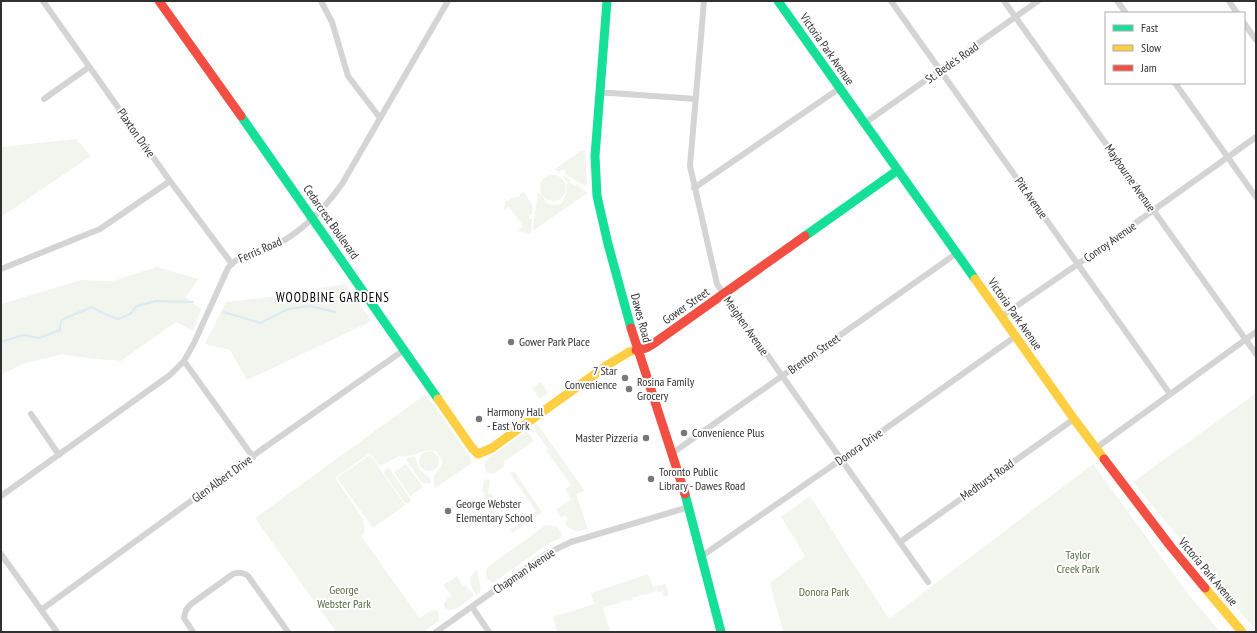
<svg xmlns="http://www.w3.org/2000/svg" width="1257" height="633" font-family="'PT Sans Narrow',sans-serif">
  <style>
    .green { fill: #f2f5ed }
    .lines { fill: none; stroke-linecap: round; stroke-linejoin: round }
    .stream { stroke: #dbe9f2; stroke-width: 2 }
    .street { stroke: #d4d4d4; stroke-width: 6 }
    .fast { stroke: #16e098; stroke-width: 9 }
    .slow { stroke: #ffcf43; stroke-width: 9 }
    .jam { stroke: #f24e42; stroke-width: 9 }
    .poi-dot { fill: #787878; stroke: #fff; stroke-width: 1.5 }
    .labels { text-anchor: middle; stroke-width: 4; stroke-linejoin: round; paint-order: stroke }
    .street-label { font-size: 12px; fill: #303030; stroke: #fff }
    .poi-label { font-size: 12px; fill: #303030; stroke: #fff; text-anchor: start }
    .park-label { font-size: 12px; fill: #546d3d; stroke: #fff }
    .neighbourhood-label { font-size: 13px; letter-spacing: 1px; fill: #000; stroke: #fff }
  </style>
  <rect width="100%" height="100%" fill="#fff"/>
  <path class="green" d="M76,139L91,156L1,217V147Z
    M580,151H585L587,186L583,185L565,174L566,171L562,169L560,172L554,170Z
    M540 188a13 13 0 1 1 26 0a13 13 0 1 1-26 0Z
    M564,176L571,180L570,183L575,186L577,184L580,186L579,187L581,189L582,188L588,194L587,195L586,194L534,230L533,226L538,193H540L547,203L550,204V205L561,204C565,197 568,193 566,184L568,183L563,177Z
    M524,192L533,206L532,215H530L529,219H532L531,233L529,234L517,231L523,226L509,207L504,210L505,202L512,198L520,196V194Z
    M157,267L199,279L185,297L201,309L193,331L176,322L121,361L87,358L62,354L22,364L1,375V304L81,280L112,281Z
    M345,284L372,321L247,380L230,350L205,344L226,302L277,296Z
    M541,382L548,393L540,399L532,388Z
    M1256,393V631L1133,482Z
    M426,394L470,457L472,463L435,488C432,475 434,475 442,466V459L436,451C425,448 418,454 408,456C404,457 399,455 395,458C389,461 386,465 378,465L370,453L335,478L363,519L365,531L361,536L413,609L420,618L430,611L436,610L439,613V621L423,632H336L255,518Z
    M537,424L585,491L576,494L588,529C577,532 572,533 565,523L568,520L565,515L561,518L556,510L571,499L565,489L571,485L546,450L547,448L535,430L534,426Z
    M526,431L533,439V441L503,463L505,466L493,474L487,473L485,468V461Z
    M419 461a10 10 0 1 1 20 0a10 10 0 1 1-20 0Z
    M370,455L405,505L373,528L337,478Z
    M413,456C418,460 416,463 419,468C422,474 428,474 431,480L430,483H422L407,461V459Z
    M406,464L423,487L410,496L394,472Z
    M1093,464L1185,590L1220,632H783L770,583L805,556L781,517L810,496L889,619Z
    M387,469H390L411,500L409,503H405L384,474V472Z
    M514,471L542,512L512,533L510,530L536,511L510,474Z
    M484,479L490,480L488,493L493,495L492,501L484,499L485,493L482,492Z
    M490,506L496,507L494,519L488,518Z
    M546,525L556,526L561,532L563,537L548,544L493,583C487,579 484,574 488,567Z
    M477,569C477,577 482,584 480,592L476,595C470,584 467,579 477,569Z
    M648,574L653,587L665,584L669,595L664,597L663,591L658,592V590L646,595L645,594L632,598L633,600L627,601L626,600L620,602V603L603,607L610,631L557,632L553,617L594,604L591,593Z
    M457,576L463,586L465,585L474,595C465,602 456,614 445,608L444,604L447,599L452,596L443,585Z"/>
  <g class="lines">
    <path class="stream" d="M223,312L261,323L288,309L310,306L335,312
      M1,342L23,335L39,338L60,330L61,320L92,307L102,313L118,319L130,314L137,306L156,301L193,302"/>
    <path class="street" d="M43,1L170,181L232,264
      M321,1L332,22L348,76L380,118
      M704,1L690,166L717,284L928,582
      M891,1L1170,394
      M1004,1L1256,354
      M1117,1L1126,13
      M1229,1L1237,13
      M1244,23L1256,40
      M1175,83L1256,197
      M599,93H611L696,99
      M44,99L89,67
      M865,123L1038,1
      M694,188L840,88
      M1,269L100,229L170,181
      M1002,316L1078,264L1256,137
      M184,361L253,457
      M31,414L59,455
      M1096,448L1256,332
      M671,454L957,253
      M1,496L170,375L184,361L194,343L228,268C238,254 257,254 272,247C301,233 324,209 342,184L448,1
      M900,542L1074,419
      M1,554L57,632
      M702,556L885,429L1016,336
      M472,607L489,632
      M41,610L261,450L404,350
      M193,632L184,618L186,610L191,604L233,574C238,572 243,572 248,576L288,632
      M436,632L546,554L571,542L689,507"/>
    <path class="fast" d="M607,1L595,156L597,196L608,244L631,328
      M778,1L975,279
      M241,116L438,399
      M805,236L898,170
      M685,494L721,632"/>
    <path class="slow" d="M975,279L1074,419L1104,459
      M438,399L472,448L478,454L492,448L609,364L629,352L636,350
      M1205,588L1242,632"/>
    <path class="jam" d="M159,1L241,116
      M631,328L685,494
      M636,350L646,348L653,344L805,236
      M1104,459L1171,547L1205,588"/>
  </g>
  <g class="poi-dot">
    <circle cx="511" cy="342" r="4"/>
    <circle cx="625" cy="378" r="4"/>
    <circle cx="629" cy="389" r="4"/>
    <circle cx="479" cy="419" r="4"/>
    <circle cx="684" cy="433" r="4"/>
    <circle cx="646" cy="438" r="4"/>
    <circle cx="651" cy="479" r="4"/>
    <circle cx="448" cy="511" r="4"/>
  </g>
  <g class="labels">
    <g class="street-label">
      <text transform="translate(827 49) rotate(55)" y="4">Victoria Park Avenue</text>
      <text transform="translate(952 63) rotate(-35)" y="4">St. Bede's Road</text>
      <text transform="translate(136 133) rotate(55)" y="4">Plaxton Drive</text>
      <text transform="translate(1130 178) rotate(55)" y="4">Maybourne Avenue</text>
      <text transform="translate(1031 198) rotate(55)" y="4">Pitt Avenue</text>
      <text transform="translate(331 222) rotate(55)" y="4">Cedarcrest Boulevard</text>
      <text transform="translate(1110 242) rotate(-35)" y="4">Conroy Avenue</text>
      <text transform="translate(260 250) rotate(-24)" y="4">Ferris Road</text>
      <text transform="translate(686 306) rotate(-35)" y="4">Gower Street</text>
      <text transform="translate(1015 314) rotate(55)" y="4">Victoria Park Avenue</text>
      <text transform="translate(641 318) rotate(75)" y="4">Dawes Road</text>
      <text transform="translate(746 326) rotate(55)" y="4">Meighen Avenue</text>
      <text transform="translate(814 354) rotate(-35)" y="4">Brenton Street</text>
      <text transform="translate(859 447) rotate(-35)" y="4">Donora Drive</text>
      <text transform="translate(222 479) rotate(-36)" y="4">Glen Albert Drive</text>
      <text transform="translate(987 480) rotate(-35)" y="4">Medhurst Road</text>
      <text transform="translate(524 571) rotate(-34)" y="4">Chapman Avenue</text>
      <text transform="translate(1208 572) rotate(50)" y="4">Victoria Park Avenue</text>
    </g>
    <g class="poi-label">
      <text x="519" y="346">Gower Park Place</text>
      <text x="617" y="375" text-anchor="end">7 Star<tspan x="617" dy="14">Convenience</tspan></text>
      <text x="637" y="386">Rosina Family<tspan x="637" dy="14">Grocery</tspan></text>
      <text x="487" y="416">Harmony Hall<tspan x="487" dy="14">- East York</tspan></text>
      <text x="692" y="437">Convenience Plus</text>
      <text x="638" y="442" text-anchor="end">Master Pizzeria</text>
      <text x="659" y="476">Toronto Public<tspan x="659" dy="14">Library - Dawes Road</tspan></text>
      <text x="456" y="508">George Webster<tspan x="456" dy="14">Elementary School</tspan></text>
    </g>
    <g class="park-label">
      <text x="1078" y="559">Taylor<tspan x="1078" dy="14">Creek Park</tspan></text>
      <text x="344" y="594">George<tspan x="344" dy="14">Webster Park</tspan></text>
      <text x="824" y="596">Donora Park</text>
    </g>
    <g class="neighbourhood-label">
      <text x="333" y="302">WOODBINE GARDENS</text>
    </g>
  </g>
  <rect width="1257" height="633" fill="none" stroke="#303030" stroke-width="4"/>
  <rect x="1105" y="12" width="140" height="72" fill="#ffffff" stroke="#acacac"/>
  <rect x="1113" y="25" width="20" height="6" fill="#16e098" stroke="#acacac"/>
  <text x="1141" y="32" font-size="12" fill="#303030">Fast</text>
  <rect x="1113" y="45" width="20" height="6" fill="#ffcf43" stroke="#acacac"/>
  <text x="1141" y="52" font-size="12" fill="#303030">Slow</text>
  <rect x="1113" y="65" width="20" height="6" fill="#f24e42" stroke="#acacac"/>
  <text x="1141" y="72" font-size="12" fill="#303030">Jam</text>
</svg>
